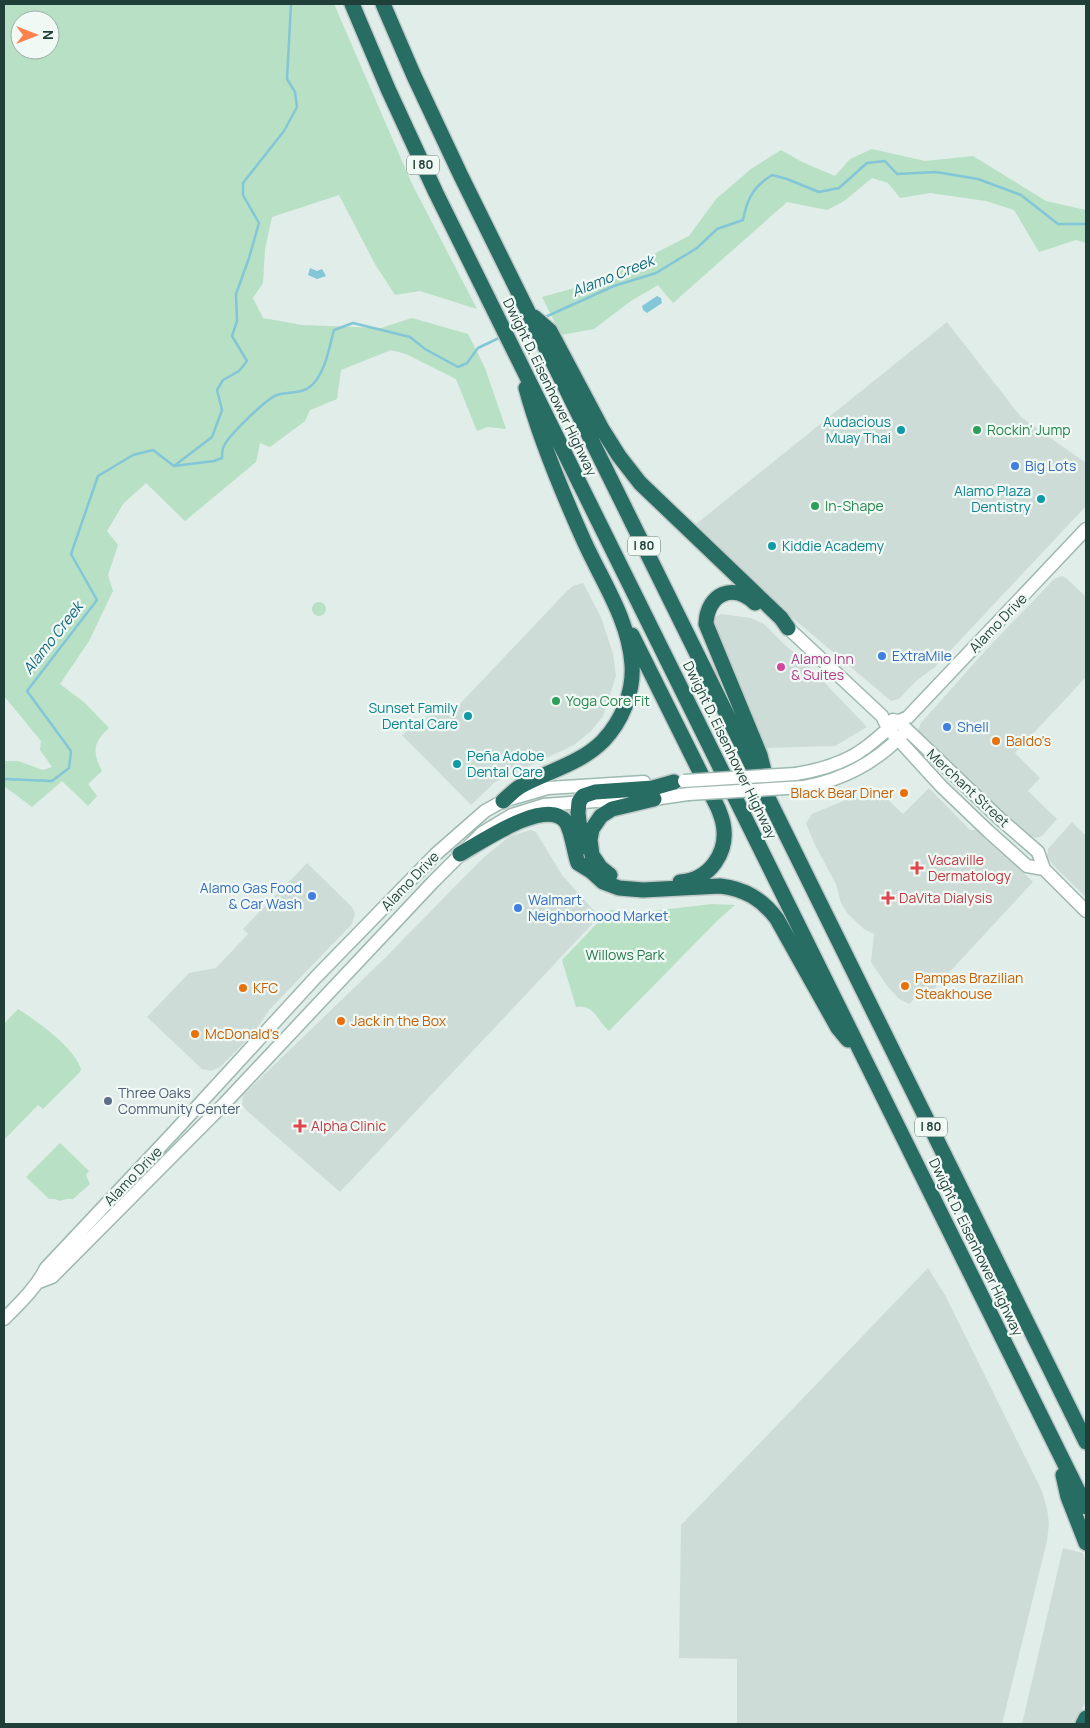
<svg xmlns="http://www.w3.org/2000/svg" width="1090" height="1728" font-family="Manrope,sans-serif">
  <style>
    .built { fill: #cedcd7 }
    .green { fill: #b7e0c4; fill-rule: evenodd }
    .water { fill: #83c6d7 }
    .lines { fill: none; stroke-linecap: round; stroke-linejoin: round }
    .stream { stroke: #83c6d7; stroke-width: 2.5 }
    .secondary-casing { stroke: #9db9b1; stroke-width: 15 }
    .motorway-casing { stroke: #c0c9c7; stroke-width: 18 }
    .secondary { stroke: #fff; stroke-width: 12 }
    .motorway { stroke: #286d63; stroke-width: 15 }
    .secondary-bridge-casing { stroke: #9db9b1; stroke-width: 15; stroke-linecap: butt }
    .secondary-bridge { stroke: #fff; stroke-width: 12 }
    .culture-dot { fill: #0f9aa8; stroke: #f1f9f5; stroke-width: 2 }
    .leisure-dot { fill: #2e9e5b; stroke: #f1f9f5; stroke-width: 2 }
    .shop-dot { fill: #3f7fe0; stroke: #f1f9f5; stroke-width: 2 }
    .hotel-dot { fill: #d1479c; stroke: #f1f9f5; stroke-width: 2 }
    .food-dot { fill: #e8710a; stroke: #f1f9f5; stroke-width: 2 }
    .health-dot { fill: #e0444e; stroke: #f1f9f5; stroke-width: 2 }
    .service-dot { fill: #5c6f8a; stroke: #f1f9f5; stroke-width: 2 }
    .labels { text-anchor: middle; stroke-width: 4.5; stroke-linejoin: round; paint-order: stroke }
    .shield { fill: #f1f9f5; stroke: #5e7771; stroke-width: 1 }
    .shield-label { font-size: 12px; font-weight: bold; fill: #1f3f38 }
    .street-label { font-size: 14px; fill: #1f3f38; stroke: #f1f9f5 }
    .culture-label { font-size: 14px; fill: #0d838f; stroke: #f1f9f5; text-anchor: end }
    .leisure-label { font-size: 14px; fill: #27864d; stroke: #f1f9f5; text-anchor: start }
    .shop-label { font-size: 14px; fill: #366cbe; stroke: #f1f9f5; text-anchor: start }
    .hotel-label { font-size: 14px; fill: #b23c85; stroke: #f1f9f5; text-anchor: start }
    .food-label { font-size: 14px; fill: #c56008; stroke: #f1f9f5; text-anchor: start }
    .health-label { font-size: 14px; fill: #be3a42; stroke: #f1f9f5; text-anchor: start }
    .park-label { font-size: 14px; fill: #26794a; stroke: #f1f9f5 }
    .service-label { font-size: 14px; fill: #4e5e75; stroke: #f1f9f5; text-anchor: start }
    .water-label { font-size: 15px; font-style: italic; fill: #146880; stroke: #f1f9f5 }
  </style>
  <rect width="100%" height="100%" fill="#e0ede8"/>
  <path class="built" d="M947,322L1021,417L1086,463V506L935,667L916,681L899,699L891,701L782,609L696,524Z
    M1062,576L1066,578L1086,597V677L1015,753L1040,778L1028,791L1057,819L1042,836L1036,838L1030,836L1003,817L918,734V730L921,723L985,651L1054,579Z
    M583,583L601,617L613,654L616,676L603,716L591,731L574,745L495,782L471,805L402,735L420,719L427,717L440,709L456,708L567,591L573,586Z
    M721,614L751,618L764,624L787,647L800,657L867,727L835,746L765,748L728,663L712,619Z
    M929,788L970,830H980L1033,882L931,992L924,989L909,1004L898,998L888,987L871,962L874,934L864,929L848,914L841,903L836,884L814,843L806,823L812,814L848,799L878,798L883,795L903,814Z
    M1072,822L1086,836V897L1054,866L1047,857L1048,849Z
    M531,830L536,832L562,875L597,914L595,921L340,1192L247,1111L242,1105L243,1095L384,959L482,859L510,836Z
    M307,863L352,907L355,914L352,924L270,1009L253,1034L220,1067L211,1071L202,1069L147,1017L189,973L216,968L248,934L243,929Z
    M928,1268L945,1295L1042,1491L1047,1509L1049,1523L1047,1541L1002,1724H737V1659L679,1658L681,1525Z
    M1063,1548L1083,1553L1086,1563V1702L1077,1717L1086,1722V1724H1022Z"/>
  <path class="green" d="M4,4H334L412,184L477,309L420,291L395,295L375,264L339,195L272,217L265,249L263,283L253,298L263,318L302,325L381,328L412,318L468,334L485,368L506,429L487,427L477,431L456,379L406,354L391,350L341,370L337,399L310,410L305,421L270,447L260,443L256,462L185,521L146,483L123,504L107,531L118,545L108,575L113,591L89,641L60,684L85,703L109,728C93,742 92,752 102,771L88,784L97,796L88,806L62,781L32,807L4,786V761H18L43,770L52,767L40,750L41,741L4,696ZM20,20H50V50H20Z
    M872,149L925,161L973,156L1046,201L1086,210V243L1076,240L1039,252L1014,210L986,201L930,193L900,198L888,183L872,178L844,201L827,210L787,202L673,303L658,285L631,301L594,329L561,335L542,297L589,284L634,264L689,236L716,199L751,169L781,150L802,162L835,176L850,159Z
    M312 609a7 7 0 1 1 14 0a7 7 0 1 1-14 0Z
    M712,904L735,905L718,920L609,1031C597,1021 595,1004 576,1007L562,960L610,910L635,913Z
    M18,1009C38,1022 73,1046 81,1069L80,1072L43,1109L38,1105L4,1140V1024Z
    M60,1143L89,1171L86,1175L90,1184L73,1199H66L60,1201L55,1199H49L26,1177Z"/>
  <path class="water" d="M310,268L317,271L322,269L326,276L317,279L308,275Z
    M657,296L661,298L662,303L647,313L643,310L642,306Z"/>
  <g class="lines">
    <path class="stream" d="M543,318L614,286L656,273L697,248L717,229L743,220C747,199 753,187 772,175L787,179L819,192L839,188L867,163L885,161L897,174L936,172L978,179L1021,195L1058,224H1086
      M511,333L529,325
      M174,466L214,461L222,458C222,454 222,449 224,446C228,436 267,398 277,395C289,391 303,395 313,384C326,370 329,348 334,330L353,323L410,337L425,349L458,367L467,363L478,348L501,337
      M4,779L52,781L69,768L71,751L27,691L97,600L71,554L98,476L133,455L153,450L174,466L212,437L222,410L217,390L223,380L239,371L247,361L232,336L237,321L236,294L249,258L259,223L243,195V183L284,131L297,107L295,92L287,79L291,4"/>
    <defs>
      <path id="secondary" d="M788,628L882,716L889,730L898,739L941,786L988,831L1027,866L1044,869
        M893,720L898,721L999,818L1038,852L1044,869L1086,911
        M796,774C820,770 845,763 865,748C879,738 892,723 908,717L1086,529
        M804,787C842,780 876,762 902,735
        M39,1282L52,1277L225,1103L433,882L482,833L512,815L544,805L596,801L654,799L688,794
        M4,1319C20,1303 36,1288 46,1268L173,1133L316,977L436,854L485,811L503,801L548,788L644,782"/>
      <path id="motorway" d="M352,4L388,89L436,193L1086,1507
        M383,4L414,76L461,176L1086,1442
        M534,317L550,331L602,429L619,456L640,483L781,618L788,628
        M755,603C733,582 707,594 706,624L760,755L766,779
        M632,635L718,808C720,813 722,818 723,823C729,852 710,880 680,882
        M503,801C509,796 514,790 521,786C548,771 580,764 603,741C622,721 634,692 632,664C629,620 602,581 584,541C562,492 540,440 526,388
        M582,847L578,813L579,802L583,796L595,792L653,788L674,782
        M460,854C480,843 547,796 566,822C572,831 574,852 578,863L591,871L603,882L619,888L643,890L720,886C745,889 762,899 777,919L838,1028L848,1040
        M610,875L600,867L592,855L590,840L592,829L601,816L612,809L654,799
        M1063,1475L1068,1497L1086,1543
        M1083,1724L1086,1718"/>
    </defs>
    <use href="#secondary" class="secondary-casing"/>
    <use href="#motorway" class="motorway-casing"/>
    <use href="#secondary" class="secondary"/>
    <use href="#motorway" class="motorway"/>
    <defs>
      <path id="secondary-bridge" d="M684,781L796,774
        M688,794L804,787"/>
    </defs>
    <use href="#secondary-bridge" class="secondary-bridge-casing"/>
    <use href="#secondary-bridge" class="secondary-bridge"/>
  </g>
  <g class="culture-dot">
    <circle cx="901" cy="430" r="5"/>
    <circle cx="1041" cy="499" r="5"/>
    <circle cx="772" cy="546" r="5"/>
    <circle cx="468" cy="716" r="5"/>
    <circle cx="457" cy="764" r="5"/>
  </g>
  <g class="leisure-dot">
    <circle cx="977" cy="430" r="5"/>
    <circle cx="815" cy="506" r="5"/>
    <circle cx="556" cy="701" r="5"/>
  </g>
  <g class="shop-dot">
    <circle cx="1015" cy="466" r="5"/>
    <circle cx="882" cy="656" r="5"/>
    <circle cx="947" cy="727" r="5"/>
    <circle cx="312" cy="896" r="5"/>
    <circle cx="518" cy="908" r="5"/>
  </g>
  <circle class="hotel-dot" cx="781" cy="667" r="5"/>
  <g class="food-dot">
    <circle cx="996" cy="741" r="5"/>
    <circle cx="904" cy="793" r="5"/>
    <circle cx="905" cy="986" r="5"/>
    <circle cx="243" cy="988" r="5"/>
    <circle cx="341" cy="1021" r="5"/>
    <circle cx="195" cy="1034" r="5"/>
  </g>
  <g class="health-dot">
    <path d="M914.5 860.5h5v5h5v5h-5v5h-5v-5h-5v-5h5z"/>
    <path d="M885.5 890.5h5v5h5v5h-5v5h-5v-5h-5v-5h5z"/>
    <path d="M297.5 1118.5h5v5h5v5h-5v5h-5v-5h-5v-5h5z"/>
  </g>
  <circle class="service-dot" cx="108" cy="1101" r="5"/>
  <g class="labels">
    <g class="shield">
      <rect x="407" y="155.5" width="32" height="19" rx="4"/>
      <rect x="628" y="536.5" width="32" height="19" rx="4"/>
      <rect x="915" y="1117.5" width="32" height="19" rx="4"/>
    </g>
    <g class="shield-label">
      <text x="423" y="169">I 80</text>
      <text x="644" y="550">I 80</text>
      <text x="931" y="1131">I 80</text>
    </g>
    <g class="street-label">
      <text transform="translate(550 387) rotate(64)" y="5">Dwight D. Eisenhower Highway</text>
      <text transform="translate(998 623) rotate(-46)" y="5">Alamo Drive</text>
      <text transform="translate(730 750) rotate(64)" y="5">Dwight D. Eisenhower Highway</text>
      <text transform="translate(968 788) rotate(43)" y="5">Merchant Street</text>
      <text transform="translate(410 881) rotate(-46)" y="5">Alamo Drive</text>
      <text transform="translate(133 1176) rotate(-46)" y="5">Alamo Drive</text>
      <text transform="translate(976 1247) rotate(64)" y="5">Dwight D. Eisenhower Highway</text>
    </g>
    <g class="culture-label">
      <text x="891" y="427">Audacious<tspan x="891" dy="16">Muay Thai</tspan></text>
      <text x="1031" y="496">Alamo Plaza<tspan x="1031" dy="16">Dentistry</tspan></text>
      <text x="782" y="551" text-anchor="start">Kiddie Academy</text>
      <text x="458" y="713">Sunset Family<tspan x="458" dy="16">Dental Care</tspan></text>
      <text x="467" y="761" text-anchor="start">Peña Adobe<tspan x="467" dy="16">Dental Care</tspan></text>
    </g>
    <g class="leisure-label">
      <text x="987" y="435">Rockin' Jump</text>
      <text x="825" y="511">In-Shape</text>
      <text x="566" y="706">Yoga Core Fit</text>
    </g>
    <g class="shop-label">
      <text x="1025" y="471">Big Lots</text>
      <text x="892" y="661">ExtraMile</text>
      <text x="957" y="732">Shell</text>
      <text x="302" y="893" text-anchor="end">Alamo Gas Food<tspan x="302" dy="16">&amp; Car Wash</tspan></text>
      <text x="528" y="905">Walmart<tspan x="528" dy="16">Neighborhood Market</tspan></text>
    </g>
    <g class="hotel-label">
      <text x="791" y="664">Alamo Inn<tspan x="791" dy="16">&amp; Suites</tspan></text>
    </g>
    <g class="food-label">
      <text x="1006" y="746">Baldo's</text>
      <text x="894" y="798" text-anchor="end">Black Bear Diner</text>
      <text x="915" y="983">Pampas Brazilian<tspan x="915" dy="16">Steakhouse</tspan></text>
      <text x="253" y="993">KFC</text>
      <text x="351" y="1026">Jack in the Box</text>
      <text x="205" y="1039">McDonald's</text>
    </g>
    <g class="health-label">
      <text x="928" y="865">Vacaville<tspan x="928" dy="16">Dermatology</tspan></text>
      <text x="899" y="903">DaVita Dialysis</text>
      <text x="311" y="1131">Alpha Clinic</text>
    </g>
    <g class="park-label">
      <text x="625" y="960">Willows Park</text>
    </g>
    <g class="service-label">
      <text x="118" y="1098">Three Oaks<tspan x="118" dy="16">Community Center</tspan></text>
    </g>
    <g class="water-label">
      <text transform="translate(613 276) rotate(-22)" y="5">Alamo Creek</text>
      <text transform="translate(53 638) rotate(-52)" y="5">Alamo Creek</text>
    </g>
  </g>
  <rect width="1090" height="1728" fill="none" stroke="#1f3f38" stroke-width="10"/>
  <g transform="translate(35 35) rotate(90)"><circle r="24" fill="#f1f9f5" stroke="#9dafa9"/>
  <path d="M0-4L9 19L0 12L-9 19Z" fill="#fe814d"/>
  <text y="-8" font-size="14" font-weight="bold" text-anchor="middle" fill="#1f3f38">N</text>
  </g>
</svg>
